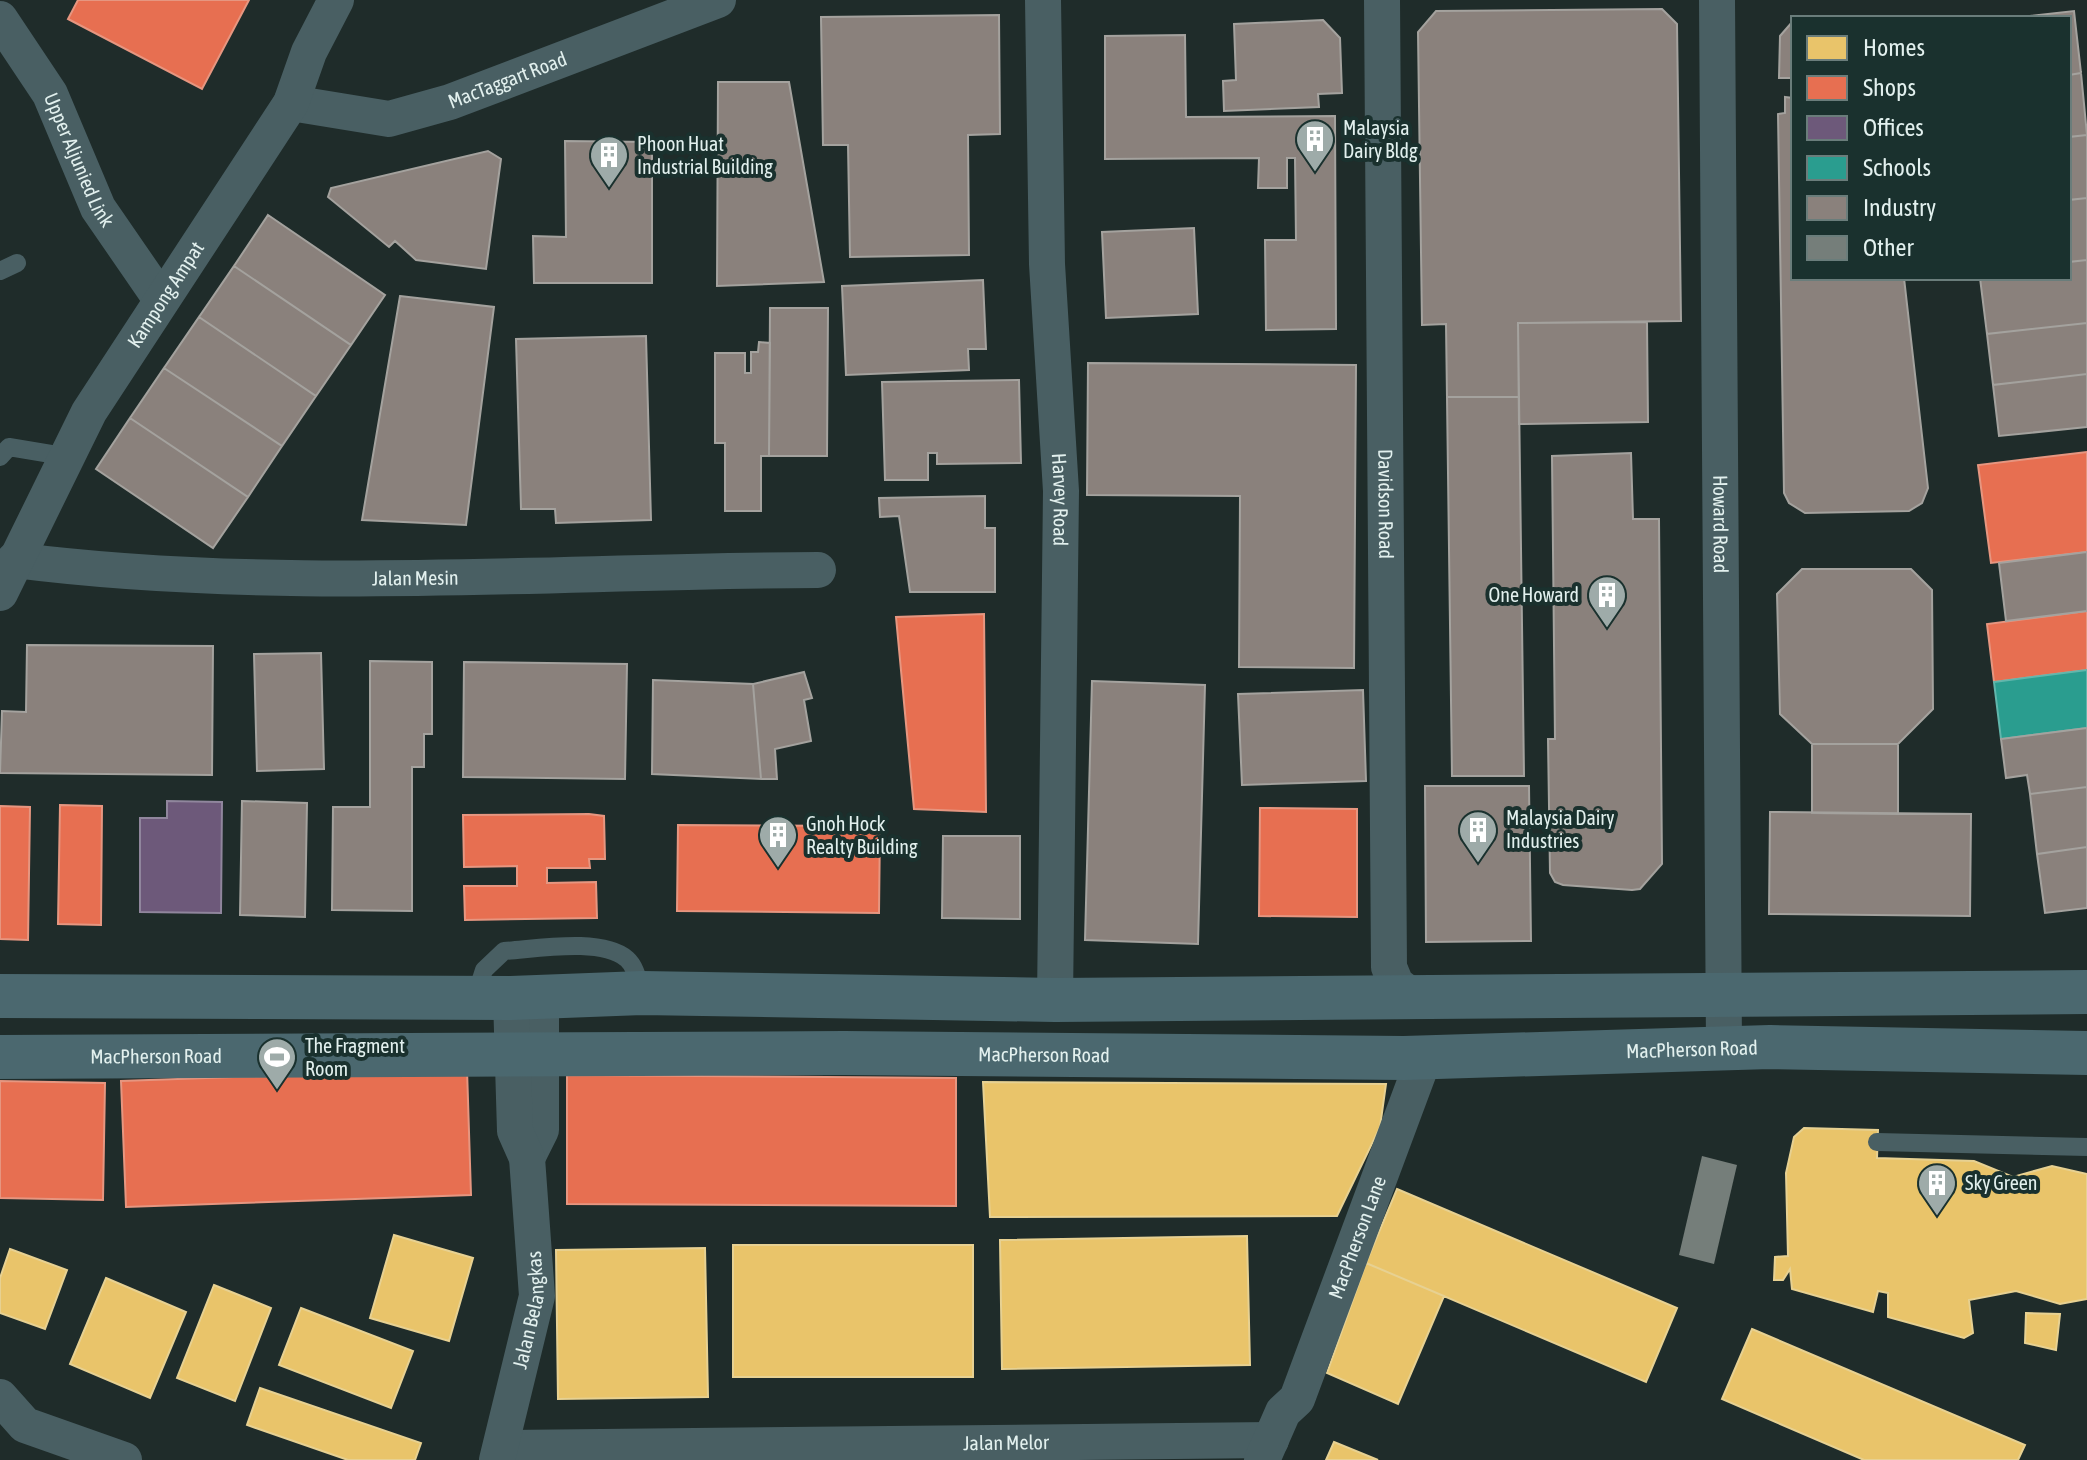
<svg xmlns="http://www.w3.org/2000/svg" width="2087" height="1460" font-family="'Asap Condensed',sans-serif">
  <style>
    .homes { fill: #e9c46a; stroke: #e7d192; stroke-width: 2 }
    .shops { fill: #e76f51; stroke: #e69680; stroke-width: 2 }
    .offices { fill: #6d597a; stroke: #90869d; stroke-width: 2 }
    .schools { fill: #2a9d8f; stroke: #61b6ac; stroke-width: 2 }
    .industry { fill: #8a817c; stroke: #a4a29e; stroke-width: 2 }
    .building { fill: #757e7a }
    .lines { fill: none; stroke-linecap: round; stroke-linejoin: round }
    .lane { stroke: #495f63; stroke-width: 18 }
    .street { stroke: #495f63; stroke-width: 36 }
    .primary { stroke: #4b686f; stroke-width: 44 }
    .labels { text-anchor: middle; stroke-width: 8; stroke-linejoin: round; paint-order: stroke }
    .street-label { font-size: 20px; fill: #e2f0ee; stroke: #1a312e }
    .poi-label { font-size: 20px; fill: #e2f0ee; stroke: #1a312e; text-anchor: start }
  </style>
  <rect width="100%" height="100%" fill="#1f2c2a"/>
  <path class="homes" d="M983,1082L1386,1084L1380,1127L1337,1216L990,1217Z
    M1804,1128L1878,1130L1877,1158L1974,1161L2013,1177L2052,1166L2087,1174V1299L2060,1304L2016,1291L1969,1300L1973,1333L1964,1338L1888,1317V1293L1878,1291L1873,1312L1792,1289L1790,1269L1783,1280H1774L1775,1257L1788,1256L1786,1173L1794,1137Z
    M1397,1189L1677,1308L1646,1382L1366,1263Z
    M394,1235L473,1258L449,1341L370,1318Z
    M1247,1236L1250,1365L1002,1369L1000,1240Z
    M733,1245H973V1377H733Z
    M705,1248L708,1397L558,1399L556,1250Z
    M10,1249L67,1270L45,1329L0,1313V1278Z
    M1366,1263L1444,1296L1398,1404L1327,1373Z
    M106,1278L186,1312L150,1398L70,1364Z
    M214,1285L271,1308L235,1401L177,1378Z
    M301,1308L413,1351L391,1408L279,1365Z
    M2026,1313L2060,1314L2056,1350L2025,1343Z
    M1752,1329L2025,1445L2018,1460H1864L1722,1399Z
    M260,1388L421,1443L415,1460H348L247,1425Z
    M1334,1442L1378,1460H1326Z"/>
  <path class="shops" d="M78,0H249L202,89L68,19Z
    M2087,452V552L1991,563L1978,465Z
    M2087,611V670L1994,682L1987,624Z
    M984,614L986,812L914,809L896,617Z
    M60,805L102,806L101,925L58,924Z
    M0,806L30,807L28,940L0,939Z
    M1260,808L1357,809V917L1259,916Z
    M589,814L604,816L605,859H589L590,868H547V883L596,882L597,918L465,920L464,886H517V866L464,867L463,815Z
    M678,825L880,826L879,913L677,911Z
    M467,1069L471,1195L126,1207L121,1081Z
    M567,1075L956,1078V1206L567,1204Z
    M0,1081L105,1083L103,1200L0,1198Z"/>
  <path class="offices" d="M167,801L222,802L221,913L140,912V818H167Z"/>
  <path class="schools" d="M2087,670V728L2001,739L1994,682Z"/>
  <path class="industry" d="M1662,9L1677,24L1681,321L1518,323L1519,397H1447L1446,324L1422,325L1418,32L1436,11Z
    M2074,11L2081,73L2069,75V18H2013Z
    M999,15L1000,134L968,135L969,255L850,257L848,145H823L821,17Z
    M1323,20L1340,38L1342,93L1318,94L1319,107L1224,111L1223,81L1236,80L1234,24Z
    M1793,21V78H1779L1780,36Z
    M1185,35L1186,117L1335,116L1336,329L1266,330L1265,240H1296L1295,158H1287V188H1258L1259,158L1105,159V36Z
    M2081,73L2087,135L2069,137V75Z
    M718,82H789L824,282L717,286Z
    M1785,97L1793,98V278H1904L1928,488L1922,503L1909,511L1805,513L1789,503L1784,493L1778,114L1785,113Z
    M2087,135V198L2069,200V137Z
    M565,141L652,142V283H534L533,236L566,237Z
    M488,151L501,159L486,269L416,260L395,241L389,247L328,197L331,188Z
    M2087,198V260L2069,262V200Z
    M268,215L385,295L351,345L234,266Z
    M1194,228L1198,314L1106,318L1102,232Z
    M2087,260V323L1987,334L1980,278H2069V262Z
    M234,266L351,345L316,396L199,317Z
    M983,280L986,349H968L969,370L846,375L842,286Z
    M400,296L494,307L466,525L362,520Z
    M770,308H828L827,456H769Z
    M199,317L316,396L282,446L164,368Z
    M1647,322L1648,422L1519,424L1518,323Z
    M2087,323V374L1993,385L1987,334Z
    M646,336L651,520L556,523L555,509H521L516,339Z
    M759,342L770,343L769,456H761V511H725V443H715V353H745V373H751V352H758Z
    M1088,363L1356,365L1354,668L1239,667L1240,496L1087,495Z
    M164,368L282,446L248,497L130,418Z
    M2087,374V427L1999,436L1993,385Z
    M1019,380L1021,463L937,464V453H928V480H885L882,382Z
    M1447,397H1519L1524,776H1452Z
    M130,418L248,497L213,548L96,469Z
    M1631,453L1633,519H1659L1662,864L1640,889L1632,890L1563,885L1555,882L1550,873L1548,739H1555L1552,456Z
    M985,496V528H995V592H910L899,516L880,517L879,498Z
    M2087,552V611L2006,621L1999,563Z
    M1802,569H1911L1932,590L1933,709L1898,744H1812L1780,714L1777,594Z
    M27,645L213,646L212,775L0,773L2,711L26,712Z
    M321,653L324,769L257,771L254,654Z
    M370,661L432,662V734H424V767H412V911L332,910L333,807H370Z
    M464,662L627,664L625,779L463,777Z
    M804,672L812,698L804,700L811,741L775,749L777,779H761L753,684Z
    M653,680L753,684L761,779L652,774Z
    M1092,681L1205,685L1198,944L1085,940Z
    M1363,690L1366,781L1242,785L1238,694Z
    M2087,728V787L2030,794L2027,775L2006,778L2001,739Z
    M1812,744H1898V814L1812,813Z
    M1425,786H1529L1531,941L1426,942Z
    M2087,787V847L2037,854L2030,794Z
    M242,801L307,803L305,917L240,915Z
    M1770,812L1971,814L1970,916L1769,914Z
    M943,836H1020V919L942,918Z
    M2087,847V908L2045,913L2037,854Z"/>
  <path class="building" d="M1702,1156L1737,1165L1714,1264L1679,1255Z"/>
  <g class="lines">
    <path class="lane" d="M0,271L17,263
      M0,457L9,447L69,457
      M475,998L484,970L504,951C536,949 602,937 627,959C636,967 638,981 642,993
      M1877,1142L2087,1147"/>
    <g class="street">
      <path id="s1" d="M1043,0L1047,264L1061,491L1055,1000"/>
      <path id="s2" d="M1382,0L1389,967L1396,984L1413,997"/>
      <path id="s3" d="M1717,0L1724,1048"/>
      <path id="s4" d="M0,19L50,94L98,208L160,298"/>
      <path id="s5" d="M291,103L389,119L450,102L718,0"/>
      <path id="s6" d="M14,560C280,594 551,571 818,570"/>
      <path id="s7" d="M0,593L89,412L291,103L309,52L336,0"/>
      <path d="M527,1158L541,1130V996"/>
      <path d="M0,1397L25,1425L124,1460"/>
      <path id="s8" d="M502,1448L1271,1440"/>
      <path id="s9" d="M497,1460L537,1296L527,1158L515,1131L511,998"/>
      <path id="s10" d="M1262,1460L1283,1412L1297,1399L1424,1058"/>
    </g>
    <g class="primary">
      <path d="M0,996L511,998L642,993L1055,1000L2087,992"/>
      <path id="s11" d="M0,1057L844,1053L1404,1058L1770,1047L2087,1053"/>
    </g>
  </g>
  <defs>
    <symbol id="building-pin" viewBox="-11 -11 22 30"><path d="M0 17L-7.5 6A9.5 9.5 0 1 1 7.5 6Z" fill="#9eaba9" stroke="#1a312e"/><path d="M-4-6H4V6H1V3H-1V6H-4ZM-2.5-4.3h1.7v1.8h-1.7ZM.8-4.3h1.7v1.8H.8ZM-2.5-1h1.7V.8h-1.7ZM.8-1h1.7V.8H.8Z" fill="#fff"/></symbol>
    <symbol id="stadium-pin" viewBox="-11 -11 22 30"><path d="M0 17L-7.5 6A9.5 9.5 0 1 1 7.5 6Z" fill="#9eaba9" stroke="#1a312e"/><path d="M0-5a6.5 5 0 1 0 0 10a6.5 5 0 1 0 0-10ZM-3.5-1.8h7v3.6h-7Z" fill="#fff"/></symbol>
  </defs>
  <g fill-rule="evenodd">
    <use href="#building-pin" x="1293" y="117" width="44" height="60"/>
    <use href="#building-pin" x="587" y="133" width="44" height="60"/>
    <use href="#building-pin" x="1585" y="573" width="44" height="60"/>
    <use href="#building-pin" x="1456" y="808" width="44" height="60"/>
    <use href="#building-pin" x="756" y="813" width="44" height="60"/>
    <use href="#stadium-pin" x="255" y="1035" width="44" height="60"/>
    <use href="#building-pin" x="1915" y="1161" width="44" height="60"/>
  </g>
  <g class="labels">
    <g class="street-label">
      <text dy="7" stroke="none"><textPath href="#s5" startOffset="224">MacTaggart Road</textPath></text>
      <text dy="7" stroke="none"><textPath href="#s4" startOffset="162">Upper Aljunied Link</textPath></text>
      <text dy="7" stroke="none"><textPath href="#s7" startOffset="342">Kampong Ampat</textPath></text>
      <text dy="7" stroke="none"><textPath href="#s1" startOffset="500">Harvey Road</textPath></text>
      <text dy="7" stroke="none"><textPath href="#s2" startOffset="504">Davidson Road</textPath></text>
      <text dy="7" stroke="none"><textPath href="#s3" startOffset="524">Howard Road</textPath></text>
      <text dy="7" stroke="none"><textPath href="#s6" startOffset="402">Jalan Mesin</textPath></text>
      <text dy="7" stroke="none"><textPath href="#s11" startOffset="1692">MacPherson Road</textPath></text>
      <text dy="7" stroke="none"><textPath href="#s11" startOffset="1044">MacPherson Road</textPath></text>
      <text dy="7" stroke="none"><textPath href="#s11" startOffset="156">MacPherson Road</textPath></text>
      <text dy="7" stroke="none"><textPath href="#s10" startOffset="244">MacPherson Lane</textPath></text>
      <text dy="7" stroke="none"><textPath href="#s9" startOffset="154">Jalan Belangkas</textPath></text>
      <text dy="7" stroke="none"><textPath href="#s8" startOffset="504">Jalan Melor</textPath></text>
    </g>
    <g class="poi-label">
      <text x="1343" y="135">Malaysia<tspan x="1343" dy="23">Dairy Bldg</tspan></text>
      <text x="637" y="151">Phoon Huat<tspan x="637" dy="23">Industrial Building</tspan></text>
      <text x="1579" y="602" text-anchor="end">One Howard</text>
      <text x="1506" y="825">Malaysia Dairy<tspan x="1506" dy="23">Industries</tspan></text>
      <text x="806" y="831">Gnoh Hock<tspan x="806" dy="23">Realty Building</tspan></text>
      <text x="305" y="1053">The Fragment<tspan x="305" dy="23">Room</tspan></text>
      <text x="1965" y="1190">Sky Green</text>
    </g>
  </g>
  <rect x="1791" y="16" width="280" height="264" fill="#1a312e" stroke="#6a7d7b" stroke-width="2"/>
  <rect x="1807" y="36" width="40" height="24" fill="#e9c46a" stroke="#6a7d7b" stroke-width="2"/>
  <text x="1863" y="56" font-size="24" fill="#e2f0ee">Homes</text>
  <rect x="1807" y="76" width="40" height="24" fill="#e76f51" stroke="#6a7d7b" stroke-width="2"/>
  <text x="1863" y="96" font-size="24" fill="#e2f0ee">Shops</text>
  <rect x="1807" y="116" width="40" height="24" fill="#6d597a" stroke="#6a7d7b" stroke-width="2"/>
  <text x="1863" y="136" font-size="24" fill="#e2f0ee">Offices</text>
  <rect x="1807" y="156" width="40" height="24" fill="#2a9d8f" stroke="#6a7d7b" stroke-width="2"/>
  <text x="1863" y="176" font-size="24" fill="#e2f0ee">Schools</text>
  <rect x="1807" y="196" width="40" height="24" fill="#8a817c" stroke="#6a7d7b" stroke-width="2"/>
  <text x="1863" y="216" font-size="24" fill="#e2f0ee">Industry</text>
  <rect x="1807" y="236" width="40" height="24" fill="#757e7a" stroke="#6a7d7b" stroke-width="2"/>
  <text x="1863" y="256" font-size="24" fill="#e2f0ee">Other</text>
</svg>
